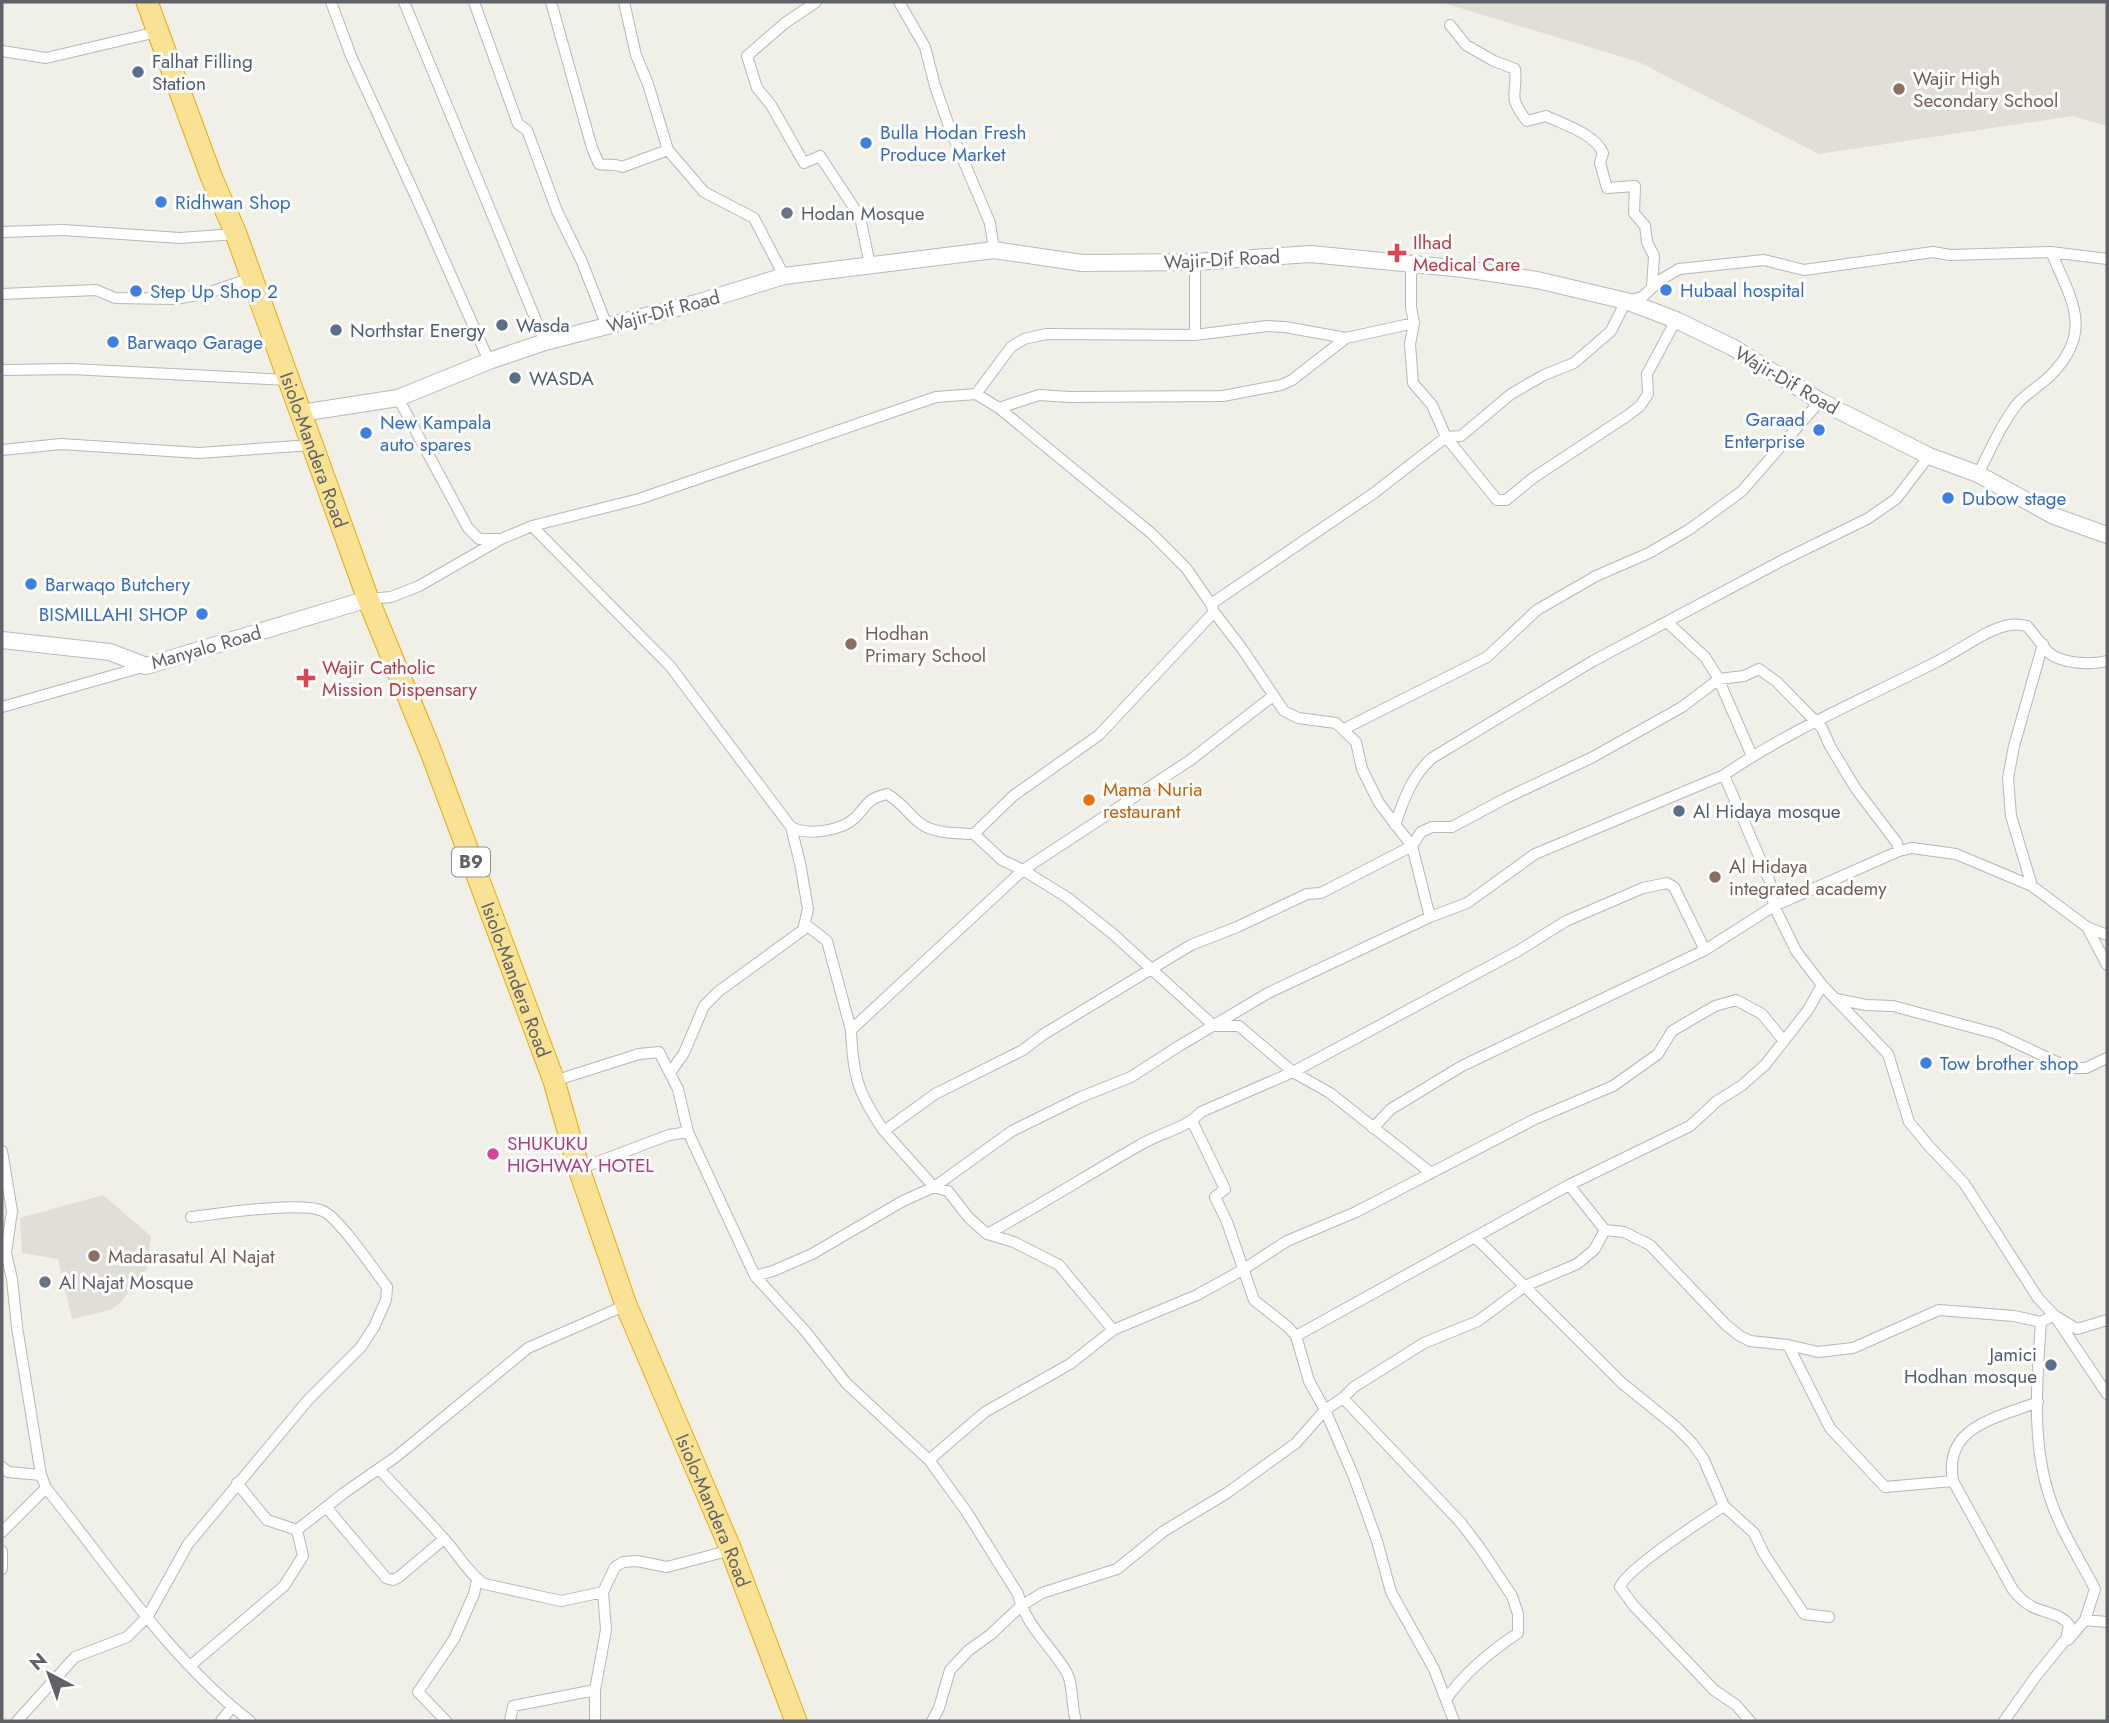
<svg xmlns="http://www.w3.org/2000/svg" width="2109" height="1723" font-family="Jost,sans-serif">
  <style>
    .education { fill: #e0ded6 }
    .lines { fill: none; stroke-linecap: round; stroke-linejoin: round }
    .street-casing { stroke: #b5b8bc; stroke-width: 12 }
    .secondary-casing { stroke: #b6babe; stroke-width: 18 }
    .highway-casing { stroke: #f1ab07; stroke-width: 23 }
    .street { stroke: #fff; stroke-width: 10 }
    .secondary { stroke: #fff; stroke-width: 16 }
    .highway { stroke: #fae295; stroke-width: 21 }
    .service-dot { fill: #5c6f8a; stroke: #fff; stroke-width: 2.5 }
    .education-dot { fill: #8d6e63; stroke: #fff; stroke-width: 2.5 }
    .shop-dot { fill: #3f7fe0; stroke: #fff; stroke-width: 2.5 }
    .worship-dot { fill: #6b7280; stroke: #fff; stroke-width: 2.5 }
    .health-dot { fill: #e0444e; stroke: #fff; stroke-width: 2.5 }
    .food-dot { fill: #e8710a; stroke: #fff; stroke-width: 2.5 }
    .hotel-dot { fill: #d1479c; stroke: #fff; stroke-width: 2.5 }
    .labels { text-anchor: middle; stroke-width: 6; stroke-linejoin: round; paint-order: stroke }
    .shield { fill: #fff; stroke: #8f9295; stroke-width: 2 }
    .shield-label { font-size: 18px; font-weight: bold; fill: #5f6367 }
    .service-label { font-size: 19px; fill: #4e5e75; stroke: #fff; text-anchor: start }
    .education-label { font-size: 19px; fill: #785e54; stroke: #fff; text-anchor: start }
    .shop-label { font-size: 19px; fill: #366cbe; stroke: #fff; text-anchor: start }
    .worship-label { font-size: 19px; fill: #5b616d; stroke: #fff; text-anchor: start }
    .health-label { font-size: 19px; fill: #be3a42; stroke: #fff; text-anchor: start }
    .street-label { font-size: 19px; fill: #5f6367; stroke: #fff }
    .food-label { font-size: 19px; fill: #c56008; stroke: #fff; text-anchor: start }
    .hotel-label { font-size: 19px; fill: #b23c85; stroke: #fff; text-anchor: start }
  </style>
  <rect width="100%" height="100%" fill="#f0efe8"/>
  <path class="education" d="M1440,2H2107V126L2073,116L1819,154L1639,62Z
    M103,1195L151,1236L147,1269L120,1303L110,1310L72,1319L58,1259L22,1253L20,1218Z"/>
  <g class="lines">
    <defs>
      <path id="street" d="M331,2L351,56L421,208L489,361
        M404,2L545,342
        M474,2L518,124L527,130L557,211L582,262L607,326
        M551,2L592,148L599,164C607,166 615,163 622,167L668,150
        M624,2L636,55L648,84L668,150L704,192L754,218L784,276
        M816,2L785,23L747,56L757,88L771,105L804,163L820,156L860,217L870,265
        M899,2L925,47L935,86L950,129L990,223L994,250
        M1450,25L1466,45L1494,61L1515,69C1518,95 1506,95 1527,121L1546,116C1565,125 1595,134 1603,153L1600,163L1607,188L1635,186L1634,213L1645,226L1647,242L1654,256L1652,287
        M2,51L46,58L157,32
        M2,232L63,230L180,238L236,234
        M1195,262V335
        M1411,264V307L1414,323L1410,344L1413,383L1432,405L1446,437L1497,500H1506L1533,478L1627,416L1640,406L1648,394L1647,374L1676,320
        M2,294L96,290L115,298L175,299L208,293L251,278
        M2,370L71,369L288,380
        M976,394L1011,347L1024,339L1046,334L1195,335L1267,326L1285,327L1346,338
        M398,398L468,528L479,539H501
        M999,408L1039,395L1069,397L1223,396L1281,385L1292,380L1346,338L1414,323
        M2,450L61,444L199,453L312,445
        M1978,474C1990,451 2001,424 2018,403C2028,392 2041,385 2051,375C2094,331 2072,301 2051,252
        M532,526L670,666L791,827C808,836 842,831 856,817C869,803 867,799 887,794C904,804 907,813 920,823C934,834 957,833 974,834L1002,860L1023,870L1189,761L1273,696
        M368,599L391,597L419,586L501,539L532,526L639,499L936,397L976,394L999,408L1151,533L1186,568L1211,604L1214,612L1243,650L1284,711L1298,718L1336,723L1356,742L1362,769L1379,803L1412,846L1430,917
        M1211,604L1374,493L1446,437L1461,436L1511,394L1544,375L1574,363L1611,331L1626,301L1642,297L1662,279L1679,269L1764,260L1804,270L1933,252L1950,255L2051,252L2107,259
        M1668,623L1705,657L1717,676L1752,756
        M2,707L146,666
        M1344,729L1487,657L1537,610L1596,576L1649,553L1690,529L1742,491L1820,401
        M1724,775L1770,882L1774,906L1796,951L1822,985L1888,1054L1909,1122L1929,1146L1964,1183L2038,1298L2054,1315L2107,1394
        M1395,825C1404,798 1412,776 1432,758L1593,661L1783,560L1867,519L1896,499L1929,456
        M974,834L1013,796L1099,735L1214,612
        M2032,886L2011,816L2008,778L2014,746L2043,644
        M805,924L827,941L851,1030
        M2087,927L2107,965
        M1836,999L1866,1005L1893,1006L1997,1034L2061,1064L2074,1068H2086L2107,1058
        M1783,1040L1762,1014L1736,1000L1715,1006L1672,1031L1658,1054L1613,1086L1535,1119L1356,1212L1287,1241L1244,1269L1197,1295L1113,1330L1059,1265L1014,1242L987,1234L969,1218L948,1191L934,1187L884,1131L935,1094L1023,1050L1044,1034L1191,945L1237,927L1307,894L1321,893L1412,846L1421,832L1432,827H1452L1506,798L1593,757L1682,707L1719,679L1744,676L1759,669L1777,682L1822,728L1830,746L1856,789L1897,843L1899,851L1912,848L1956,854L2032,886L2087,927L2107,935
        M670,1073L684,1053L704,1006L719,991L803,930L808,909L800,863L791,827
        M554,1081L639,1054L659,1052L678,1089L688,1132L669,1135L579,1169
        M1192,1121L1225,1189L1215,1197L1227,1222L1254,1300L1288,1327L1296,1336L1309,1381L1325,1410L1343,1398L1461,1523L1480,1548L1512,1596L1518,1614V1633C1491,1651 1465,1672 1447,1698
        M1373,1128L1391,1109L1462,1066L1705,950L1774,906L1899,851
        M884,1131C858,1093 853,1077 851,1030L1023,870L1068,898L1113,934L1214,1026H1239L1293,1072L1330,1093L1431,1173
        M688,1132L755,1276L806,1332L846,1383L929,1460L966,1511L1018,1594C1026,1627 1051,1645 1067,1673C1074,1687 1071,1706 1076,1721
        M2,1151L12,1211L6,1253L12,1279L17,1327L41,1475L46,1488C110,1567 169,1659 250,1721
        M1605,1230L1624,1232L1650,1245L1726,1325L1740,1336L1750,1341L1788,1345L1818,1352L1853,1348L1939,1310L2014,1316L2041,1322L2054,1315
        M987,1234C1039,1206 1089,1174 1140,1145C1160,1133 1185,1129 1201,1112L1293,1072L1518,951L1566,921L1643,888L1667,883L1674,887L1705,950
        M1476,1238L1622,1383L1675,1426L1692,1443L1703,1458L1724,1506L1754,1533L1764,1554L1804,1614L1829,1617
        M755,1276L773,1271L812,1254L903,1201L934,1187L1012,1131L1081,1097L1131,1077L1179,1046L1268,993L1430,917L1467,903L1535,854L1724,775C1791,729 1866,698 1938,661C1959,651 1988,628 2010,625C2015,624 2022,625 2027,626C2034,634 2041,644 2048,652C2061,664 2091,665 2107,661
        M2057,1317L2077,1329L2107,1320
        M2041,1322C2037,1379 2031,1442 2050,1498C2060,1529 2080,1560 2095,1589L2085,1620
        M1296,1336L1569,1185L1690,1126L1717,1101L1741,1086L1765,1065L1808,1010L1822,985
        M1788,1345L1830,1428L1885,1487L1953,1481
        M1343,1398L1354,1387L1424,1343L1478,1321L1525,1286L1577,1264L1594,1250L1605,1230L1569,1185
        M929,1460L985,1412L1070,1364L1113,1330
        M2,1467L8,1472L41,1475
        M379,1469C401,1493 424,1516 446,1541C457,1553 471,1577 485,1584L561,1601L603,1592
        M237,1483L267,1520L297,1530
        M1724,1506C1704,1519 1626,1569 1620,1587L1634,1606L1695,1670L1714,1690L1736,1705L1750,1721
        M326,1507L386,1578L393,1580L399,1577L444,1539
        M2,1532L46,1488
        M2,1551V1569
        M2068,1640L2085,1620L2107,1622
        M190,1666L284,1586L303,1556L297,1530L344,1493L397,1456L528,1348L626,1305
        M17,1721L75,1657L127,1637L148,1616L188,1544L308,1400L361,1347L374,1327L386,1300L387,1287C374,1270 342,1222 325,1212C305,1200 218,1214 191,1217
        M221,1721L232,1707
        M446,1721L418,1692L454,1639L474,1594L477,1580
        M510,1721L513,1706L595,1690
        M595,1721V1690L606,1630L603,1592L615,1567L623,1562L637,1561L667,1567L731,1550
        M932,1721L939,1708L950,1670L969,1650L990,1635L1021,1606L1042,1593L1117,1569L1164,1531L1227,1493L1296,1443L1325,1410L1354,1477L1377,1541L1391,1592L1434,1669L1454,1721
        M2004,1721L2036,1676L2066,1639L2069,1625C2061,1613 2043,1613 2031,1606C2023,1602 2018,1596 2013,1590L1953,1481C1943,1426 1997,1418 2038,1402"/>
      <path id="secondary" d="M301,413L398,398L489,361L545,342L700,302L784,276L994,250L1082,263L1195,262L1311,254L1464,269L1537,280L1626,301L1676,320L1732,347L1820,401L1929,456L1978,474L2054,516L2107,535
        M2,640L110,652L146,666L368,599"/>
      <g id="highway">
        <path id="s1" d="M147,2L211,176L236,234L368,599L431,752L554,1081L579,1169L626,1305L731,1550L796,1721"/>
      </g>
    </defs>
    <use href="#street" class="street-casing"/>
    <use href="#secondary" class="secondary-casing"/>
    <use href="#highway" class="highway-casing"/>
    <use href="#street" class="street"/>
    <use href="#secondary" class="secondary"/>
    <use href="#highway" class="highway"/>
  </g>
  <g class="service-dot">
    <circle cx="138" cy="72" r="7"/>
    <circle cx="502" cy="325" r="7"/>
    <circle cx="336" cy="330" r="7"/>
    <circle cx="515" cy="378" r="7"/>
    <circle cx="1679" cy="811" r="7"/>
    <circle cx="2051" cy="1365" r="7"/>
  </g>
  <g class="education-dot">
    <circle cx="1899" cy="89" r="7"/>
    <circle cx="851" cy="644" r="7"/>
    <circle cx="1715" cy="877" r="7"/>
    <circle cx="94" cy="1256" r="7"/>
  </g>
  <g class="shop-dot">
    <circle cx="866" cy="143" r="7"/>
    <circle cx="161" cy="202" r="7"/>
    <circle cx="1666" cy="290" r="7"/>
    <circle cx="136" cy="291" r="7"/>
    <circle cx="113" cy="342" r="7"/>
    <circle cx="1819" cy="430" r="7"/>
    <circle cx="366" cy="433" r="7"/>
    <circle cx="1948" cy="498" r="7"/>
    <circle cx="31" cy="584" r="7"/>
    <circle cx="202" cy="614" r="7"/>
    <circle cx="1926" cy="1063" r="7"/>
  </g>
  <g class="worship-dot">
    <circle cx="787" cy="213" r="7"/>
    <circle cx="45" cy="1282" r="7"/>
  </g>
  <g class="health-dot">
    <path d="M1393.5 242.5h7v7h7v7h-7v7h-7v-7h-7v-7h7z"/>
    <path d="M302.5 667.5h7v7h7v7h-7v7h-7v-7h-7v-7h7z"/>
  </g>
  <circle class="food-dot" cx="1089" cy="800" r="7"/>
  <circle class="hotel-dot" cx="493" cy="1154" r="7"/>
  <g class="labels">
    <rect class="shield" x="452" y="847.5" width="38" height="29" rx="5"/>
    <g class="shield-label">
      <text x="471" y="868">B9</text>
    </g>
    <g class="service-label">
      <text x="152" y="68">Falhat Filling<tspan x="152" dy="22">Station</tspan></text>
      <text x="516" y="332">Wasda</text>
      <text x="350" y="337">Northstar Energy</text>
      <text x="529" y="385">WASDA</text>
      <text x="1693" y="818">Al Hidaya mosque</text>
      <text x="2037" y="1361" text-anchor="end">Jamici<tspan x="2037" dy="22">Hodhan mosque</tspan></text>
    </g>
    <g class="education-label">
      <text x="1913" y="85">Wajir High<tspan x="1913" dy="22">Secondary School</tspan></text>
      <text x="865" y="640">Hodhan<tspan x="865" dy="22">Primary School</tspan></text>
      <text x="1729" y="873">Al Hidaya<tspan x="1729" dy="22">integrated academy</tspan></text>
      <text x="108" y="1263">Madarasatul Al Najat</text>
    </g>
    <g class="shop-label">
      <text x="880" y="139">Bulla Hodan Fresh<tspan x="880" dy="22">Produce Market</tspan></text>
      <text x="175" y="209">Ridhwan Shop</text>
      <text x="1680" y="297">Hubaal hospital</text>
      <text x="150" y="298">Step Up Shop 2</text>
      <text x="127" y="349">Barwaqo Garage</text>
      <text x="1805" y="426" text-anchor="end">Garaad<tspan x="1805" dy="22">Enterprise</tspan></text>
      <text x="380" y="429">New Kampala<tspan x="380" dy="22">auto spares</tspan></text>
      <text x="1962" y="505">Dubow stage</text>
      <text x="45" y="591">Barwaqo Butchery</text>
      <text x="188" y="621" text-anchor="end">BISMILLAHI SHOP</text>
      <text x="1940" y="1070">Tow brother shop</text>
    </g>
    <g class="worship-label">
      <text x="801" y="220">Hodan Mosque</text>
      <text x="59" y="1289">Al Najat Mosque</text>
    </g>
    <g class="health-label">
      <text x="1413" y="249">Ilhad<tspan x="1413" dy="22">Medical Care</tspan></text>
      <text x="322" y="674">Wajir Catholic<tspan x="322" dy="22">Mission Dispensary</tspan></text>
    </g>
    <g class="street-label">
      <text transform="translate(1222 259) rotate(-3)" y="7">Wajir-Dif Road</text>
      <text transform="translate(663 311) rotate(-15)" y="7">Wajir-Dif Road</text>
      <text transform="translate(1787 380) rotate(30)" y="7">Wajir-Dif Road</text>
      <text dy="7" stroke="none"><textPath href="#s1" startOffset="478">Isiolo-Mandera Road</textPath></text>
      <text transform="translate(206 647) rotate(-16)" y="7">Manyalo Road</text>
      <text dy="7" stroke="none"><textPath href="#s1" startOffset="1045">Isiolo-Mandera Road</textPath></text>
      <text dy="7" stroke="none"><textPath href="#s1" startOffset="1612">Isiolo-Mandera Road</textPath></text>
    </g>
    <g class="food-label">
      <text x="1103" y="796">Mama Nuria<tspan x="1103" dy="22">restaurant</tspan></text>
    </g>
    <g class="hotel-label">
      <text x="507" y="1150">SHUKUKU<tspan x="507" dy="22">HIGHWAY HOTEL</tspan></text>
    </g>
  </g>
  <rect width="2109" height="1723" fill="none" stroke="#5f6367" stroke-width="7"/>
  <g transform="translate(49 1674) rotate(319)" stroke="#ffffff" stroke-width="5" paint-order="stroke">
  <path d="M0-5L12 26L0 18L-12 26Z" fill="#5f6367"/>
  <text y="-10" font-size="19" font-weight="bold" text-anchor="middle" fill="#5f6367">N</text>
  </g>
</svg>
